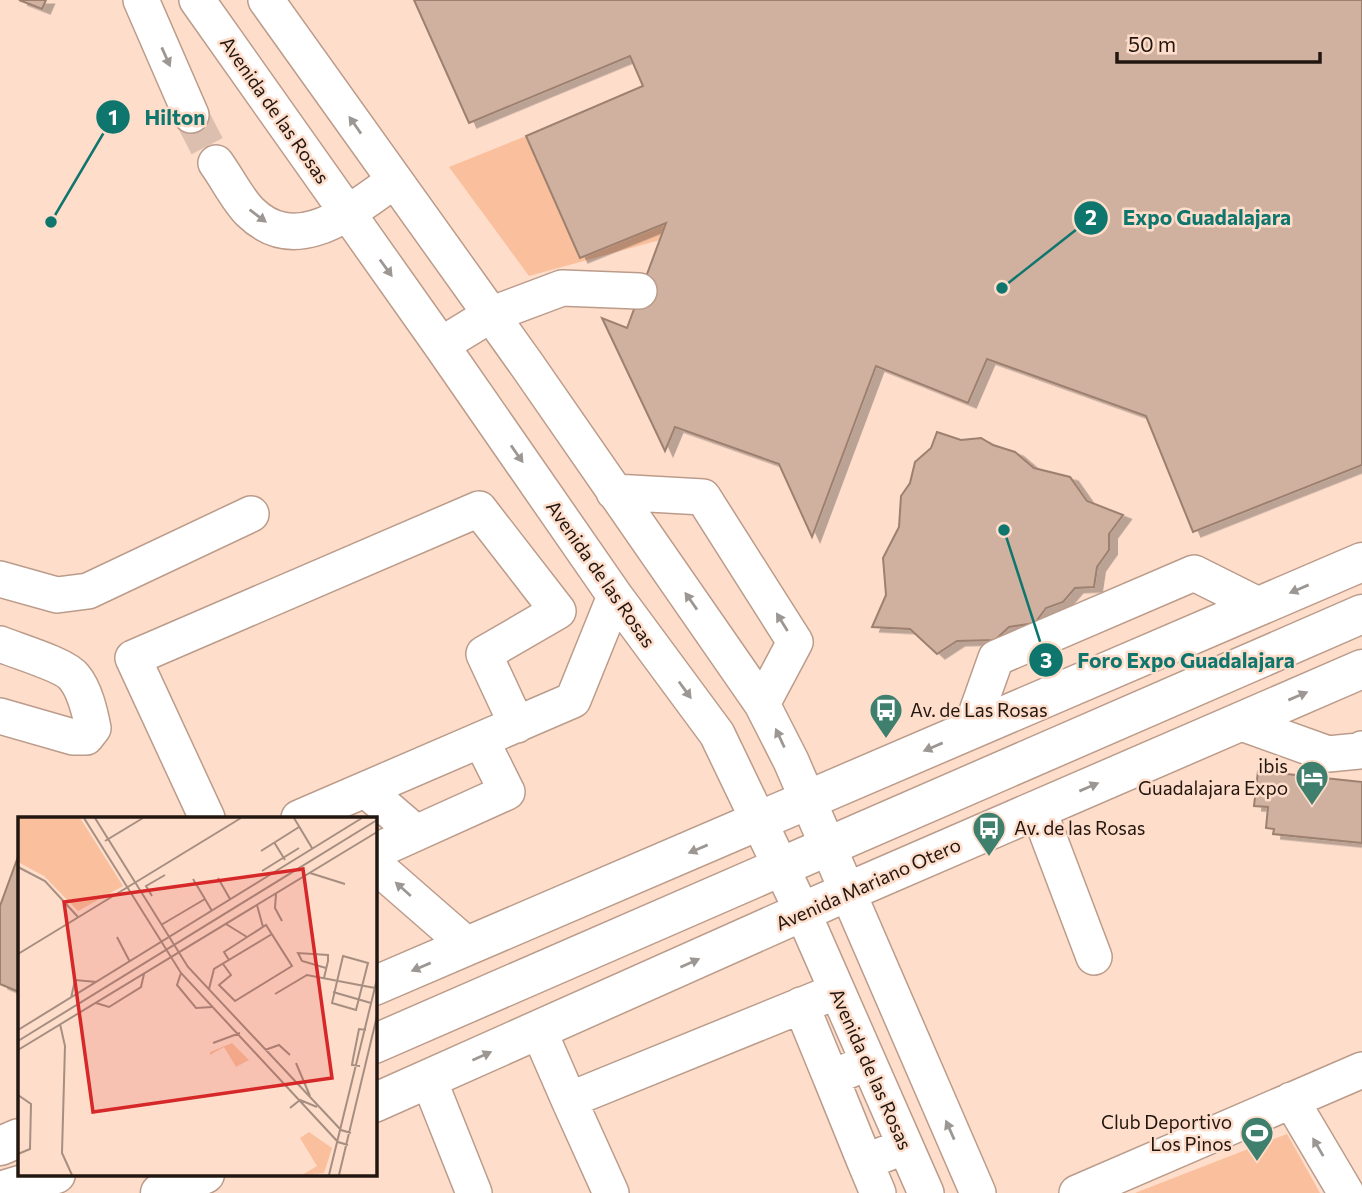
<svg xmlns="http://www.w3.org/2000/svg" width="1362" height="1193" font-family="Commissioner,sans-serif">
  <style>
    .green { fill: #fabf9c }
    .building { fill: #d0b09f; stroke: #9d806f; stroke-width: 2; filter: url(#shadow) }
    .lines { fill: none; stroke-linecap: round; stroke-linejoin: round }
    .minor-tunnel { stroke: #ddbfaf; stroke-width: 35; stroke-dasharray: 35 18; stroke-linecap: butt }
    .minor-casing { stroke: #bb9c8b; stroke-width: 38 }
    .major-casing { stroke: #bb9c8b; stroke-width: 41 }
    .minor { stroke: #fff; stroke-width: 35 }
    .major { stroke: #fff; stroke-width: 38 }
    .oneway { fill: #9c9793 }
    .labels { text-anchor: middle; stroke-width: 5; stroke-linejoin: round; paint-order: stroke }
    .street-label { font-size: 19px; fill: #221710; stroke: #feddcb }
    .poi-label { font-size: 19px; fill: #221710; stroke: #feddcb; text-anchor: start }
    .inset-road { fill: none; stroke: #a68e80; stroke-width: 2 }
    .view { fill: #d62828; fill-opacity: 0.15; stroke: #d62828; stroke-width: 3.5 }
    .inset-edge { fill: none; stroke: #221710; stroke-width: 3.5 }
    .leader { fill: none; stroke: #0f766e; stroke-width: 2.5 }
    .callout-dot { fill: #0f766e; stroke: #feddcb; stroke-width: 2.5 }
    .mark-label { font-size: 21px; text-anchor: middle; font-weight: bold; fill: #fff }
    .callout-label { font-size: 21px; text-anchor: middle; font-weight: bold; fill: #0f766e; stroke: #feddcb; stroke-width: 5; stroke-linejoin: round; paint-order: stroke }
  </style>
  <defs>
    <filter id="shadow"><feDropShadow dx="8" dy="4.5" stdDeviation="0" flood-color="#0004"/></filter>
  </defs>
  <rect width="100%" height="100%" fill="#feddcb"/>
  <path class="green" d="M526,136L580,258L666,223L660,240L529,276L449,167Z
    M1287,1134L1320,1193H1135Z"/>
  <path class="building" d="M19,0H46L42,9Z
    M414,0H1362V465L1193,532L1146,416L987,359L968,403L876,366L812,537L779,464L675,427L665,451L602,318L627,328L666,223L580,258L526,136L643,86L630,56L469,123Z
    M937,432L961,440L981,438L993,445L1015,452L1034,468L1070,477L1087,501L1123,515L1109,534V550L1097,567L1094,587L1075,588L1063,602L1046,608L1035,623L1009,627L995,640L957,641L937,654L910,629L872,627L886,595L883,558L899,527L901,496L910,483L915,462L931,448Z
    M1258,771L1362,782V843L1273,834L1274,829L1266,828L1268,807L1254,806Z
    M19,854V992L0,984V906Z"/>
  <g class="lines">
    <path class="minor-tunnel" d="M191,115L216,163"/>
    <defs>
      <path id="minor" d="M141,0L191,115
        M197,0L441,345L615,596L717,734L803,913L926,1193
        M266,0L527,365L762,704L791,761L978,1193
        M216,163C227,178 237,199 250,212C298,259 353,209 394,181
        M441,345L490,315L562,288L639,291
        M614,492L703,497L795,642L762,704
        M0,579L57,595L88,591L251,514
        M0,644C17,651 65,665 74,677C85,690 90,713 93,728L86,737H73L0,716
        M1239,722L1328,754L1359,751L1362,749
        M970,731L996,658L1194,573L1260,606
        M366,790L416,833
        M1038,809L1094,957
        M207,818L133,658L479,509L558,611L484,654L517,725
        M299,818L573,700L615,596
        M374,852L507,792L481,740
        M374,864L468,946
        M801,1005L831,1078L852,1069
        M539,1031L569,1100L837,991
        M831,1078L865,1162L905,1146
        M429,1080L474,1193
        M569,1100L611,1193
        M1291,1100L1346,1193
        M865,1162L878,1193
        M1077,1193L1362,1070"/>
      <path id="major" d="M374,986L1362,562
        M374,1044L1362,614
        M374,1103L847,892L1362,669
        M0,1146L19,1138
        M0,1191L56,1174
        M160,1193L205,1174"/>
    </defs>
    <use href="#minor" class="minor-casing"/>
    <use href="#major" class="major-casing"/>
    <use href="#minor" class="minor"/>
    <use href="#major" class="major"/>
  </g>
  <defs><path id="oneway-solid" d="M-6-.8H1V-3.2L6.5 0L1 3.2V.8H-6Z" transform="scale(1.75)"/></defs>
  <g class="oneway">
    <use href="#oneway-solid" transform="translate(166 57) rotate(66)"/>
    <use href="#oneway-solid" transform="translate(355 125) rotate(-125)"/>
    <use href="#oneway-solid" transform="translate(258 216) rotate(37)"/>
    <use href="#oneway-solid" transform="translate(386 268) rotate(54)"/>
    <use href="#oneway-solid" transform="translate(517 454) rotate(55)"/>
    <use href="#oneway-solid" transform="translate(1299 589) rotate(157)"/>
    <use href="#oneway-solid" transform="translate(691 601) rotate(-125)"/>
    <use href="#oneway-solid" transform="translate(782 622) rotate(-122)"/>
    <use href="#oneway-solid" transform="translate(685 690) rotate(54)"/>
    <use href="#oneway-solid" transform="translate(1298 696) rotate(-23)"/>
    <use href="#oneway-solid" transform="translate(780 738) rotate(-115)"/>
    <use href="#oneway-solid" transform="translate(933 747) rotate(157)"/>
    <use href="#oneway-solid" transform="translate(1089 787) rotate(-23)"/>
    <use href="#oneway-solid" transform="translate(698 849) rotate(157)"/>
    <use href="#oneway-solid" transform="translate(403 889) rotate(-138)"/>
    <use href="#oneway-solid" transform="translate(690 963) rotate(-24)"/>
    <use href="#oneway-solid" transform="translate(421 967) rotate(157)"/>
    <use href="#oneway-solid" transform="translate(482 1056) rotate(-24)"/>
    <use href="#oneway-solid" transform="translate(950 1130) rotate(-114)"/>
    <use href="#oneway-solid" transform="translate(1318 1147) rotate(-120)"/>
  </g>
  <defs>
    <symbol id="bus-pin" viewBox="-11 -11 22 30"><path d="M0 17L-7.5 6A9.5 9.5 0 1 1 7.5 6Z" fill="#3f7f6d" stroke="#feddcb"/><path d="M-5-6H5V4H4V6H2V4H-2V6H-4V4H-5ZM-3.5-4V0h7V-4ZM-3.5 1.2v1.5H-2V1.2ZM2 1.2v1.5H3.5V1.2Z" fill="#fff"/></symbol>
    <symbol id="hotel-pin" viewBox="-11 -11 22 30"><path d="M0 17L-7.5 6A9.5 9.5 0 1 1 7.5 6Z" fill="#3f7f6d" stroke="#feddcb"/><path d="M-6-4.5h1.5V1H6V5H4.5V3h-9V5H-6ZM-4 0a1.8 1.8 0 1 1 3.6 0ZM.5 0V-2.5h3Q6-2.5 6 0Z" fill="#fff"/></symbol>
    <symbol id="stadium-pin" viewBox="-11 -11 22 30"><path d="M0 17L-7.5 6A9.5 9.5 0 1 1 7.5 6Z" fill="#3f7f6d" stroke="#feddcb"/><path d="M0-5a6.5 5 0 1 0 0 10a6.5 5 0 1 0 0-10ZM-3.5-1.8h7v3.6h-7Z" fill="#fff"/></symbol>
  </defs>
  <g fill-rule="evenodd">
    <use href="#bus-pin" x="867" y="691" width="38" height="52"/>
    <use href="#hotel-pin" x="1293" y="758" width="38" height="52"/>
    <use href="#bus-pin" x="970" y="809" width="38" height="52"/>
    <use href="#stadium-pin" x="1238" y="1114" width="38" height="52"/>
  </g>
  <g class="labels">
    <g class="street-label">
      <text transform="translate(275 110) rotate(55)" y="7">Avenida de las Rosas</text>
      <text transform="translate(601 574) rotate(55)" y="7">Avenida de las Rosas</text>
      <text transform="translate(868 884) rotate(-24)" y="7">Avenida Mariano Otero</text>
      <text transform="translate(871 1069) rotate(66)" y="7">Avenida de las Rosas</text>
    </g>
    <g class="poi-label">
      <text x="910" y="717">Av. de Las Rosas</text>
      <text x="1288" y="773" text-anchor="end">ibis<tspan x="1288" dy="22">Guadalajara Expo</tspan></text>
      <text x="1014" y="835">Av. de las Rosas</text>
      <text x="1232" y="1129" text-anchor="end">Club Deportivo<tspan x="1232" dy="22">Los Pinos</tspan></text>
    </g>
  </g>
  <g transform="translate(18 817)">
    <rect width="359" height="359" fill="#feddcb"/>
    <path d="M0,1H62L105,69L60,94L26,59L0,45ZM214,226L231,243L218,250L206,230L192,238V235ZM291,315L314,331L306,356L284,358L299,349L282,321Z" fill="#fabf9c"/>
    <path class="inset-road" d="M66,1L163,156L320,325L330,328M77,1L170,150L323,313L333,316M276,1L294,31M87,24L125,1M256,25L267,43M243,34L281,10M0,50L27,64L60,100M244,54L281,31M292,56L327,67M200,61L212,82M175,62L187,82M258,77L257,91L264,104M134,79L128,69L147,58M239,88L245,110M208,107L229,120M143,108L187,82L194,94M99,120L112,145M0,137L223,1M325,139L350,146L338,193L314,186ZM205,147L213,158L201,168L217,184L274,149L248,108L206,135L211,143M163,156L159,168L178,191L194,190M306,161L310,144V138L280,136L284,144L308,151M191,172L196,152L254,117M315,175L353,186M257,177L289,158L357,171M53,181L57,163L79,165M78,186L91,190L123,170L126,157M42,207L47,229L44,336L54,358M0,213L344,1M0,224L359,3M195,226L222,216M0,233L359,15M247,233L261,228L272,238M278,246L292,279M342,249L334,248L335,242L341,212L348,213M0,278L13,287L12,332L0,337M272,291L282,283L299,290M311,358L359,162M321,358L359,199"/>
    <path class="view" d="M285,52L314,261L75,295L46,85Z"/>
    <rect width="359" height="359" class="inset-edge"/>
  </g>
  <path class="leader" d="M51 222L113 117M1002 288L1091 218M1004 530L1046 660"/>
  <g class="callout-dot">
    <circle cx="51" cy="222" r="7"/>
    <circle cx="1002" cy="288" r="7"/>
    <circle cx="1004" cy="530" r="7"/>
    <circle cx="113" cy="117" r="18"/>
    <circle cx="1091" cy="218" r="18"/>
    <circle cx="1046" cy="660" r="18"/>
  </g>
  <g class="mark-label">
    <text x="113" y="125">1</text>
    <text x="1091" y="225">2</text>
    <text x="1046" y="668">3</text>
  </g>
  <g class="callout-label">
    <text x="175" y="125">Hilton</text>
    <text x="1207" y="225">Expo Guadalajara</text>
    <text x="1186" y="668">Foro Expo Guadalajara</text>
  </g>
  <path d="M1117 52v10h203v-10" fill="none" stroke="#221710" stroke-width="3.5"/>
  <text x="1128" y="52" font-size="21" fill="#221710" stroke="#feddcb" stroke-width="5" paint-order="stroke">50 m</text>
</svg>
